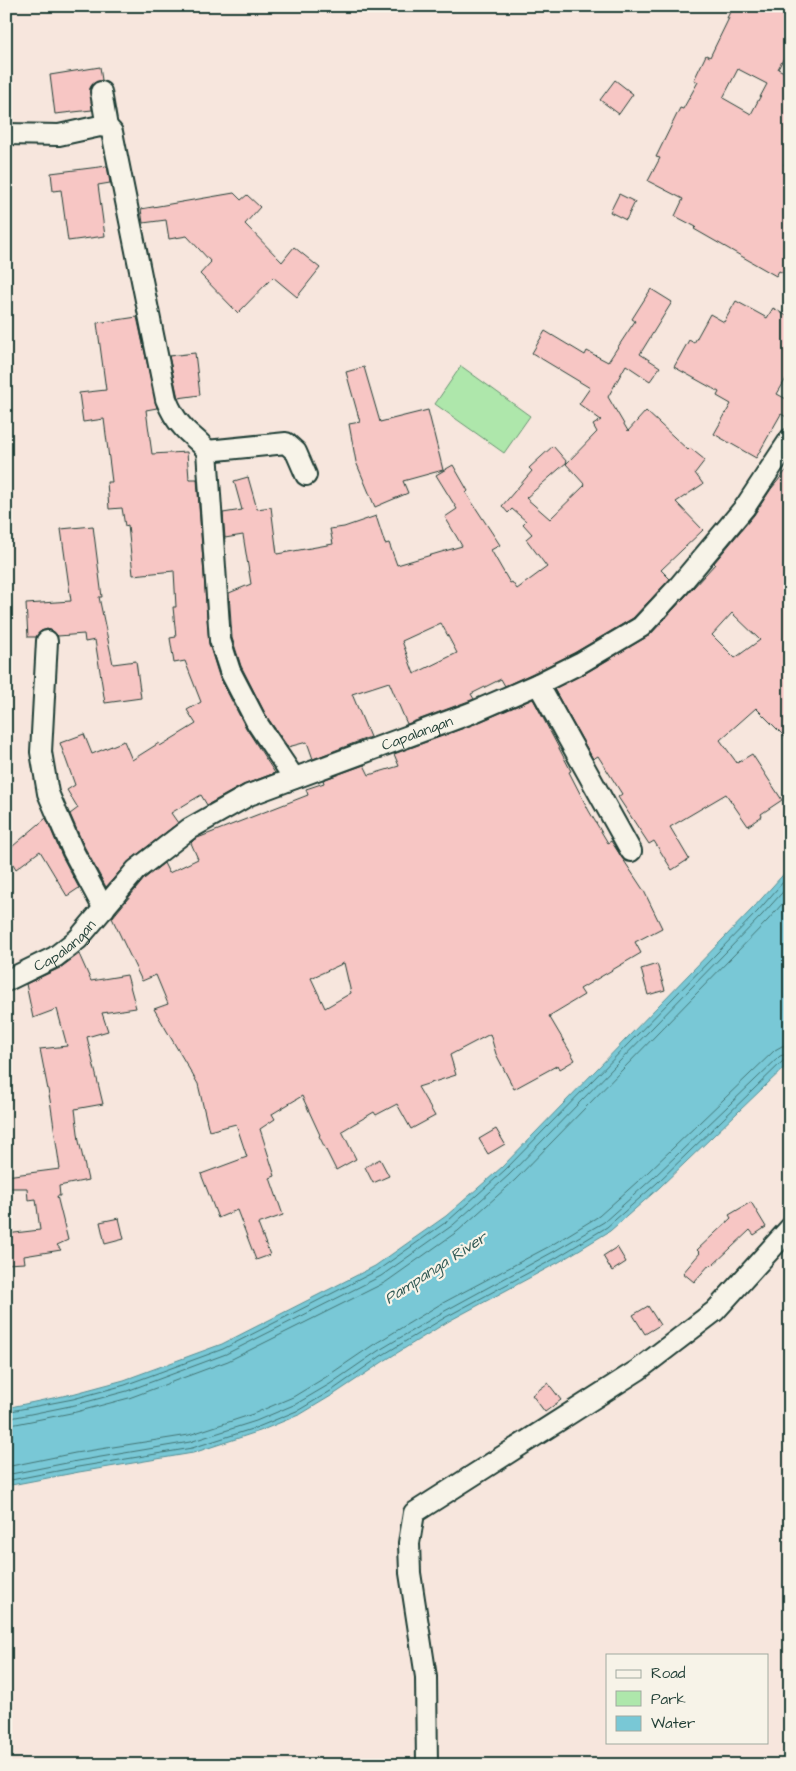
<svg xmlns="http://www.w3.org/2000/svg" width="796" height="1771" font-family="'Architects Daughter',sans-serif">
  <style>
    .green { fill: #aee7ab; stroke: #669270 }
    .water { fill: #79c8d6; stroke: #559095 }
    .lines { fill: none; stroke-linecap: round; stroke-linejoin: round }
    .shore { stroke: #437575; stroke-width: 1 }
    .building { fill: #f7c6c4; stroke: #1f3d34; fill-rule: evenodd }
    .minor-casing { stroke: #1f3d34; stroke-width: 24 }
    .minor { stroke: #f7f3e8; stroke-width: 20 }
    .labels { text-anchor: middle; stroke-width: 4.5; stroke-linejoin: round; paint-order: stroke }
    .street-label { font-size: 15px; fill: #1f3d34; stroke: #f7f3e8 }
    .water-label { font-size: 16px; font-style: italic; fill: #315954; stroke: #f7f3e8 }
  </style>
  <rect width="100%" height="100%" fill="#f7e6dd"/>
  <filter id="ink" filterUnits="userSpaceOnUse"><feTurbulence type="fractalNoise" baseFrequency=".02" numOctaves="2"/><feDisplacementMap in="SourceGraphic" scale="10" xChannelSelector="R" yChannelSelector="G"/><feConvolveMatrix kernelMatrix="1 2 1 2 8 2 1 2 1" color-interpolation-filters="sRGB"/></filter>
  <g filter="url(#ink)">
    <path class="green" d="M461,366L530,416L504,453L435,404Z"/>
    <path class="water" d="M790,867V1062L660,1187L610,1231L559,1262L449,1321L384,1361L336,1393L301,1414L260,1431L193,1453L79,1472L6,1486V1408L72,1394L124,1380L222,1344L375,1266L446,1216L502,1167L754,907Z"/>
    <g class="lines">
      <path class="shore" d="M6,1412L73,1399L125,1385L223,1349L378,1270L449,1220L505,1170L758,911L790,874
        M6,1419L75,1405L127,1391L226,1354L381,1276L453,1225L509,1175L762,915L790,884
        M6,1426L76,1412L129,1398L228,1361L386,1282L458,1231L515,1180L768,920L790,895
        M6,1467L75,1453L189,1435L253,1414L293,1397L326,1377L373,1345L439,1305L550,1246L599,1216L647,1173L775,1050L782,1046L790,1045
        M6,1475L77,1461L190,1442L256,1421L296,1404L330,1384L378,1351L443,1312L553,1252L604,1222L653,1178L780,1056L790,1053
        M6,1481L78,1467L192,1448L258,1427L299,1410L334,1389L381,1356L446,1317L556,1258L607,1227L657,1183L784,1060L790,1059"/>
    </g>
    <path class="building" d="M733,6H790V46L778,69L790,75V154L784,165L790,167V276L779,271L776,276L694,229L696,227L675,216L683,199L648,181L660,158L656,157L680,108L683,109L698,82L694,80L706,55L710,57L729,18H727ZM738,69L767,84L751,114L723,98Z
      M100,67L102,80L94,83L90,88L92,110L55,114L50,75Z
      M615,80L633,94L619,114L600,100Z
      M107,166L110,183L98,185L105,236L68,241L61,190L53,191L51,173Z
      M234,193L241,200L247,195L260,207L245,224L282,262L294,247L320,268L297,297L273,277L238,313L200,274L211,262L187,236L169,239L166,220L143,223L141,209Z
      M619,194L635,202L626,220L610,212Z
      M651,289L672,302L640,354L660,367L650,381L626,365L608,397L628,431L646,411L688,450L690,448L705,460L695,473L703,484L676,502L703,530L661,570L670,579L633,618L574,653L533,673L505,686L501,679L471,694L474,699L407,724L389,682L352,694L370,737L313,759L307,742L288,747L267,717L241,666L232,638L229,593L251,584L243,535L225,538L223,513L242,510L234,481L248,477L257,509L271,507L277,554L333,544L330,529L344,527L376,516L385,544L389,543L397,565L462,546L445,517L457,509L436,475L453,465L468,491L466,493L500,545L491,550L510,583L512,582L517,589L547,567L526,539L532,534L523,524L526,521L512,509L508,513L502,506L532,471L529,468L553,446L567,462L526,498L550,519L585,485L566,464L597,432L593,425L601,420L579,404L590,388L532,353L545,331L585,355L587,351L608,362L635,321L632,319ZM441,623L457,653L414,674L402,641Z
      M736,301L767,318L773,308L790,318V372L777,394L790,401V419L781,414L756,458L714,434L731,404L717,396L719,392L674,367L689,340L694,343L710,314L724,322Z
      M137,317L157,408L146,410L152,454L187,452L189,479H197L209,644L219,676L246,728L275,773L243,785L207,805L201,795L171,813L178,823L129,861L106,887L84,846L70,814L78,808L67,790L75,785L60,743L84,734L92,754L124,741L132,760L159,743L160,746L196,724L187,710L201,702L185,661L174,663L170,638L176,637L173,607H176L174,571L133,575L128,525L125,526L122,508L109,509L107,482H112L104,419L83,422L79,393L106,390L97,323Z
      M195,353L200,395L178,398L169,356Z
      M364,367L380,422L428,410L443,470L403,481L408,493L375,507L356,462L349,424L360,422L346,372Z
      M790,466V742L756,708L720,740L737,763L752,754L782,800L761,814L762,816L748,826L726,794L670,827L689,859L672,870L654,841L649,844L618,797L622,794L598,756L593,759L554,689L586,673L650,635L715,564L714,563L754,515L771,489ZM732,613L760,640L735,658L712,635Z
      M93,526L102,597H99L113,664L136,661L141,698L105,703L95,640L85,642L84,634L58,636L53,631L47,629L41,631L36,637H28L26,604L71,601L61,529Z
      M533,699L571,771L569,772L589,811L608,843L611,841L644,891L662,928L635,942L641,953L580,989L584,995L549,1016L575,1060L560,1069L558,1065L514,1089L496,1054L490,1034L450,1055L456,1075L418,1087L435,1116L411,1129L397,1104L376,1115L374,1112L342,1131L356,1159L336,1170L319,1136L320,1135L302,1096L272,1114L275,1119L260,1129L275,1176L270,1178L283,1215L258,1224L270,1255L256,1260L237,1210L218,1218L201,1174L247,1157L236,1124L209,1131L198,1084L154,1009L168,1004L156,975L142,981L112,918L144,879L164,863L169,873L198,859L191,843L195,839L308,795L306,789L324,783L323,780L364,765L369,775L399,766L394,754L475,724ZM344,963L351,993L325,1008L311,978Z
      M46,818L62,856L79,888L67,896L40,851L16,869L6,852Z
      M79,954L91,981L127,975L136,1008L102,1013L108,1031L87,1037L103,1104L75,1109L79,1141L88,1180L59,1186L60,1196H57L68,1240L57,1245L61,1250L24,1256L25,1263L6,1264V1234L40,1230L36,1199L28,1200L27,1188H6V1176L60,1169L50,1100L40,1049L67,1046L57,1009L33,1018L26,984L60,968Z
      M657,964L665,990L648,995L641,969Z
      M496,1129L505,1144L488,1154L479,1139Z
      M380,1159L389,1176L373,1183L365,1167Z
      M751,1202L766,1227L754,1235L750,1230L712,1266L710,1264L694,1282L683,1273L700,1253L697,1250L731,1218L729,1215Z
      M119,1218L124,1239L105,1244L100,1222Z
      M617,1247L626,1262L612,1271L603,1256Z
      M648,1306L660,1325L645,1334L633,1315Z
      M548,1383L561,1400L545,1412L532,1395Z"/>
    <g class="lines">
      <defs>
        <g id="minor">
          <path d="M101,92L107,127"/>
          <path d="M6,134L59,135L100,126L107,127L112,132L166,399C170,409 174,418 182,426C190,436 199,440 207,451L220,640L230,671L257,723L294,778"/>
          <path d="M207,451L286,443L296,452L306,475"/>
          <path d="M47,641L41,752L48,793L73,851L104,909"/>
          <path d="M538,684L631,851"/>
          <path id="s1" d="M6,981L55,957L78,939L136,870L189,829L249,795L471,713L538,684L580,663L641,627L679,586L745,507L790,439"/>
          <path d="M427,1765L426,1677L410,1573L409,1543L414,1513L638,1370L715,1311L790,1228"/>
        </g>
      </defs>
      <use href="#minor" class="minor-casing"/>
      <use href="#minor" class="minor"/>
    </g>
  </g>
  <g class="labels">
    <g class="street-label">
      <text dy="5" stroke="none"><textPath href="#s1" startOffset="489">Capalangan</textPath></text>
      <text dy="5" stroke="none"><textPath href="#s1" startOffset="69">Capalangan</textPath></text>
    </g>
    <g class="water-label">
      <text transform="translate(435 1267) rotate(-33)" y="6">Pampanga River</text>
    </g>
  </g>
  <rect width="796" height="1771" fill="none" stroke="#f7f3e8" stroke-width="25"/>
  <rect x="12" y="12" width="771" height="1746" fill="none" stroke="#1f3d34" stroke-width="2" filter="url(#ink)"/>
  <rect x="606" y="1654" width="162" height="90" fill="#f7f3e8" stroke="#a1aaa0"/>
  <rect x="616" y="1670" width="25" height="8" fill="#f7f3e8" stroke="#a1aaa0"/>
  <text x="651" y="1678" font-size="15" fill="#1f3d34">Road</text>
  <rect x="616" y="1691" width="25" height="15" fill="#aee7ab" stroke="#a1aaa0"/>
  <text x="651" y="1704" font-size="15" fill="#1f3d34">Park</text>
  <rect x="616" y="1716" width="25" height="15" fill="#79c8d6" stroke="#a1aaa0"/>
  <text x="651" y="1728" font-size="15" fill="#1f3d34">Water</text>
</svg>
